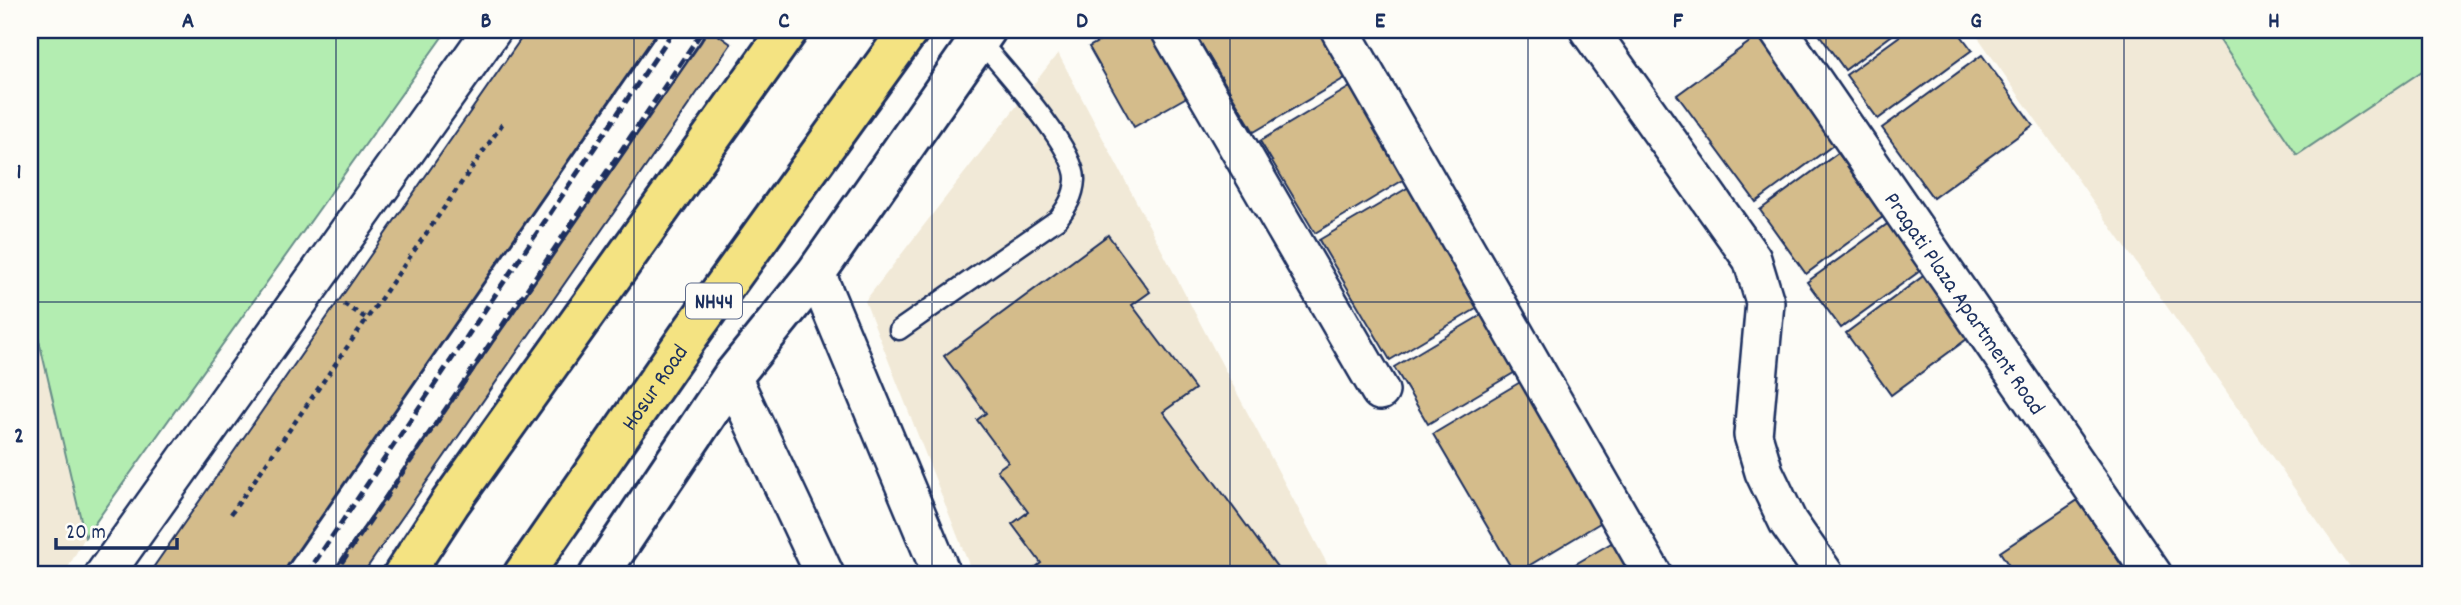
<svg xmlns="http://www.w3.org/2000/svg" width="2461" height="605" font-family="Dekko,sans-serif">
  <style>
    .built { fill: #f1e9d7 }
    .green { fill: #b3edb1; stroke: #678e88; stroke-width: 2 }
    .building { fill: #d4bc8b; stroke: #1b2f5e; stroke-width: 2 }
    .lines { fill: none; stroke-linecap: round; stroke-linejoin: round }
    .lane-casing { stroke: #1b2f5e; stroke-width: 23 }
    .street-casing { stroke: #1b2f5e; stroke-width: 42 }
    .secondary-casing { stroke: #1b2f5e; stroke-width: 44 }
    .highway-casing { stroke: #1b2f5e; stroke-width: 44 }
    .path { stroke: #1b2f5e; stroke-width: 4.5; stroke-dasharray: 5 5; stroke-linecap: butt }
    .lane { stroke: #fdfcf7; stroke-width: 18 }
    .street { stroke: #fdfcf7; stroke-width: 37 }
    .secondary { stroke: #fdfcf7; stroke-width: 38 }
    .highway { stroke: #f4e382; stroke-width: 38 }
    .rail { stroke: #1b2f5e; stroke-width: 5; stroke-dasharray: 10 5; stroke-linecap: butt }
    .grid { fill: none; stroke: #1b2f5e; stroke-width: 2; stroke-opacity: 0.55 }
    .labels { text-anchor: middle; stroke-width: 5; stroke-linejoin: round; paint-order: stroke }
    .shield { fill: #fdfcf7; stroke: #5f6c8c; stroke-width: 2 }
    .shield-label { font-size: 21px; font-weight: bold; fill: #1b2f5e }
    .street-label { font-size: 23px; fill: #1b2f5e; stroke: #fdfcf7 }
    .neatline { fill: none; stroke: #1b2f5e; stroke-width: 2.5 }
    .grid-label { font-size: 23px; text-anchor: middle; font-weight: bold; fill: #1b2f5e }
  </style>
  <rect width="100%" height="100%" fill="#fdfcf7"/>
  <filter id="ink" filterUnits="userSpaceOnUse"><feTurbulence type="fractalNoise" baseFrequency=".0143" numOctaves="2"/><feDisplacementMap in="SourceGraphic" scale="14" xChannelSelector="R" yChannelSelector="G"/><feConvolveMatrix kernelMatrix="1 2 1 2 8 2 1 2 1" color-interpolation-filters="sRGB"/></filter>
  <g filter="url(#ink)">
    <path class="built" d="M1973,30H2431V575H2355Z
      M1058,53L1333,575H973L865,301Z
      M30,302L85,537L64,575H30Z"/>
    <path class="green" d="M30,30H447L85,537L30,302Z
      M2213,30H2431V65L2297,155Z"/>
    <path class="building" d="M527,30H711L731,44L362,575H148Z
      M1119,30H1164L1199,90L1134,127L1089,47Z
      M1193,30H1331L1355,72L1254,132Z
      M1816,30H1899L1845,70Z
      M1908,30H1957L1972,50L1878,119L1846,75Z
      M1762,33L1840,140L1756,202L1677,95Z
      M1982,55L2033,125L1933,198L1882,128Z
      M1350,87L1405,179L1315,233L1260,141Z
      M1838,153L1884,216L1806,274L1760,210Z
      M1409,187L1481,306L1390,360L1319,240Z
      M1897,217L1931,263L1841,328L1807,282Z
      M1108,235L1150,292L1132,305L1195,389L1163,412L1283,575H1026L1041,563L1012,524L1028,512L997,470L1008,462L977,420L986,413L944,356Z
      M1926,274L1971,336L1891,395L1846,333Z
      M1483,314L1517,371L1428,424L1394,367Z
      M1522,381L1605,520L1515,574L1433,434Z
      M2078,500L2128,575H2015L2000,552Z
      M1613,542L1633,575H1557Z"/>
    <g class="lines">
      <defs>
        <path id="lane" d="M899,330L1058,219C1067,207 1074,196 1075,180C1077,149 1001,66 979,40"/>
        <g id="street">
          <path d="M1170,30L1380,391"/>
          <path d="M1340,30L1653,575"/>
          <path d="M1589,30L1752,259L1765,302L1753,435L1764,472L1788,522L1825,575"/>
          <path id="s1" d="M1778,30L2153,575"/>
          <path d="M816,273L942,575"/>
          <path d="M732,377L825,575"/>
          <path d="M104,575L492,30"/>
        </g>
        <path id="secondary" d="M306,575L684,30
          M599,575L732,377L816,273L986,30"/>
        <g id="highway">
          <path d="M403,575L450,503L788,30"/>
          <path id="s2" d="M523,575L690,334L909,30"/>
        </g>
      </defs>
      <use href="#lane" class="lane-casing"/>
      <use href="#street" class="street-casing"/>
      <use href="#secondary" class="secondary-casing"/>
      <use href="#highway" class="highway-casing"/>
      <path class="path" d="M344,304L367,319
        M231,514L503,123"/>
      <use href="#lane" class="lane"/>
      <use href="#street" class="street"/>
      <use href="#secondary" class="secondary"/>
      <use href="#highway" class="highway"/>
      <path class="rail" d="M306,575L674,30
        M333,575L703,30"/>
    </g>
  </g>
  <path class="grid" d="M336,30V575M634,30V575M932,30V575M1230,30V575M1528,30V575M1826,30V575M2124,30V575M30,302H2431"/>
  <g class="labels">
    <rect class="shield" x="686" y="283.5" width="56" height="35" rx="5"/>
    <g class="shield-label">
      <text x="714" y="308">NH44</text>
    </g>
    <g class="street-label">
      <text dy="8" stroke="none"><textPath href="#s1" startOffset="331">Pragati Plaza Apartment Road</textPath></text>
      <text dy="8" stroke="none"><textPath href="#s2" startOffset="229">Hosur Road</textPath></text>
    </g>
  </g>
  <rect width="2461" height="605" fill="none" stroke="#fdfcf7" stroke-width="77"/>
  <path d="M56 538v10h121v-10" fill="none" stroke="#1b2f5e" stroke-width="3.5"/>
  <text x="66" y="538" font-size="21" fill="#1b2f5e" stroke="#fdfcf7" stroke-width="5" paint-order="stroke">20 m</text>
  <rect x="38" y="38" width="2384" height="528" class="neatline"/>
  <g class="grid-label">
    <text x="188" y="27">A</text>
    <text x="486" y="27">B</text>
    <text x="784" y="27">C</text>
    <text x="1082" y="27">D</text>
    <text x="1380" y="27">E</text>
    <text x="1678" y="27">F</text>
    <text x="1976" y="27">G</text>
    <text x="2274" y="27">H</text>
    <text x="19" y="178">1</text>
    <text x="19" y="442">2</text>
  </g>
</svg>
